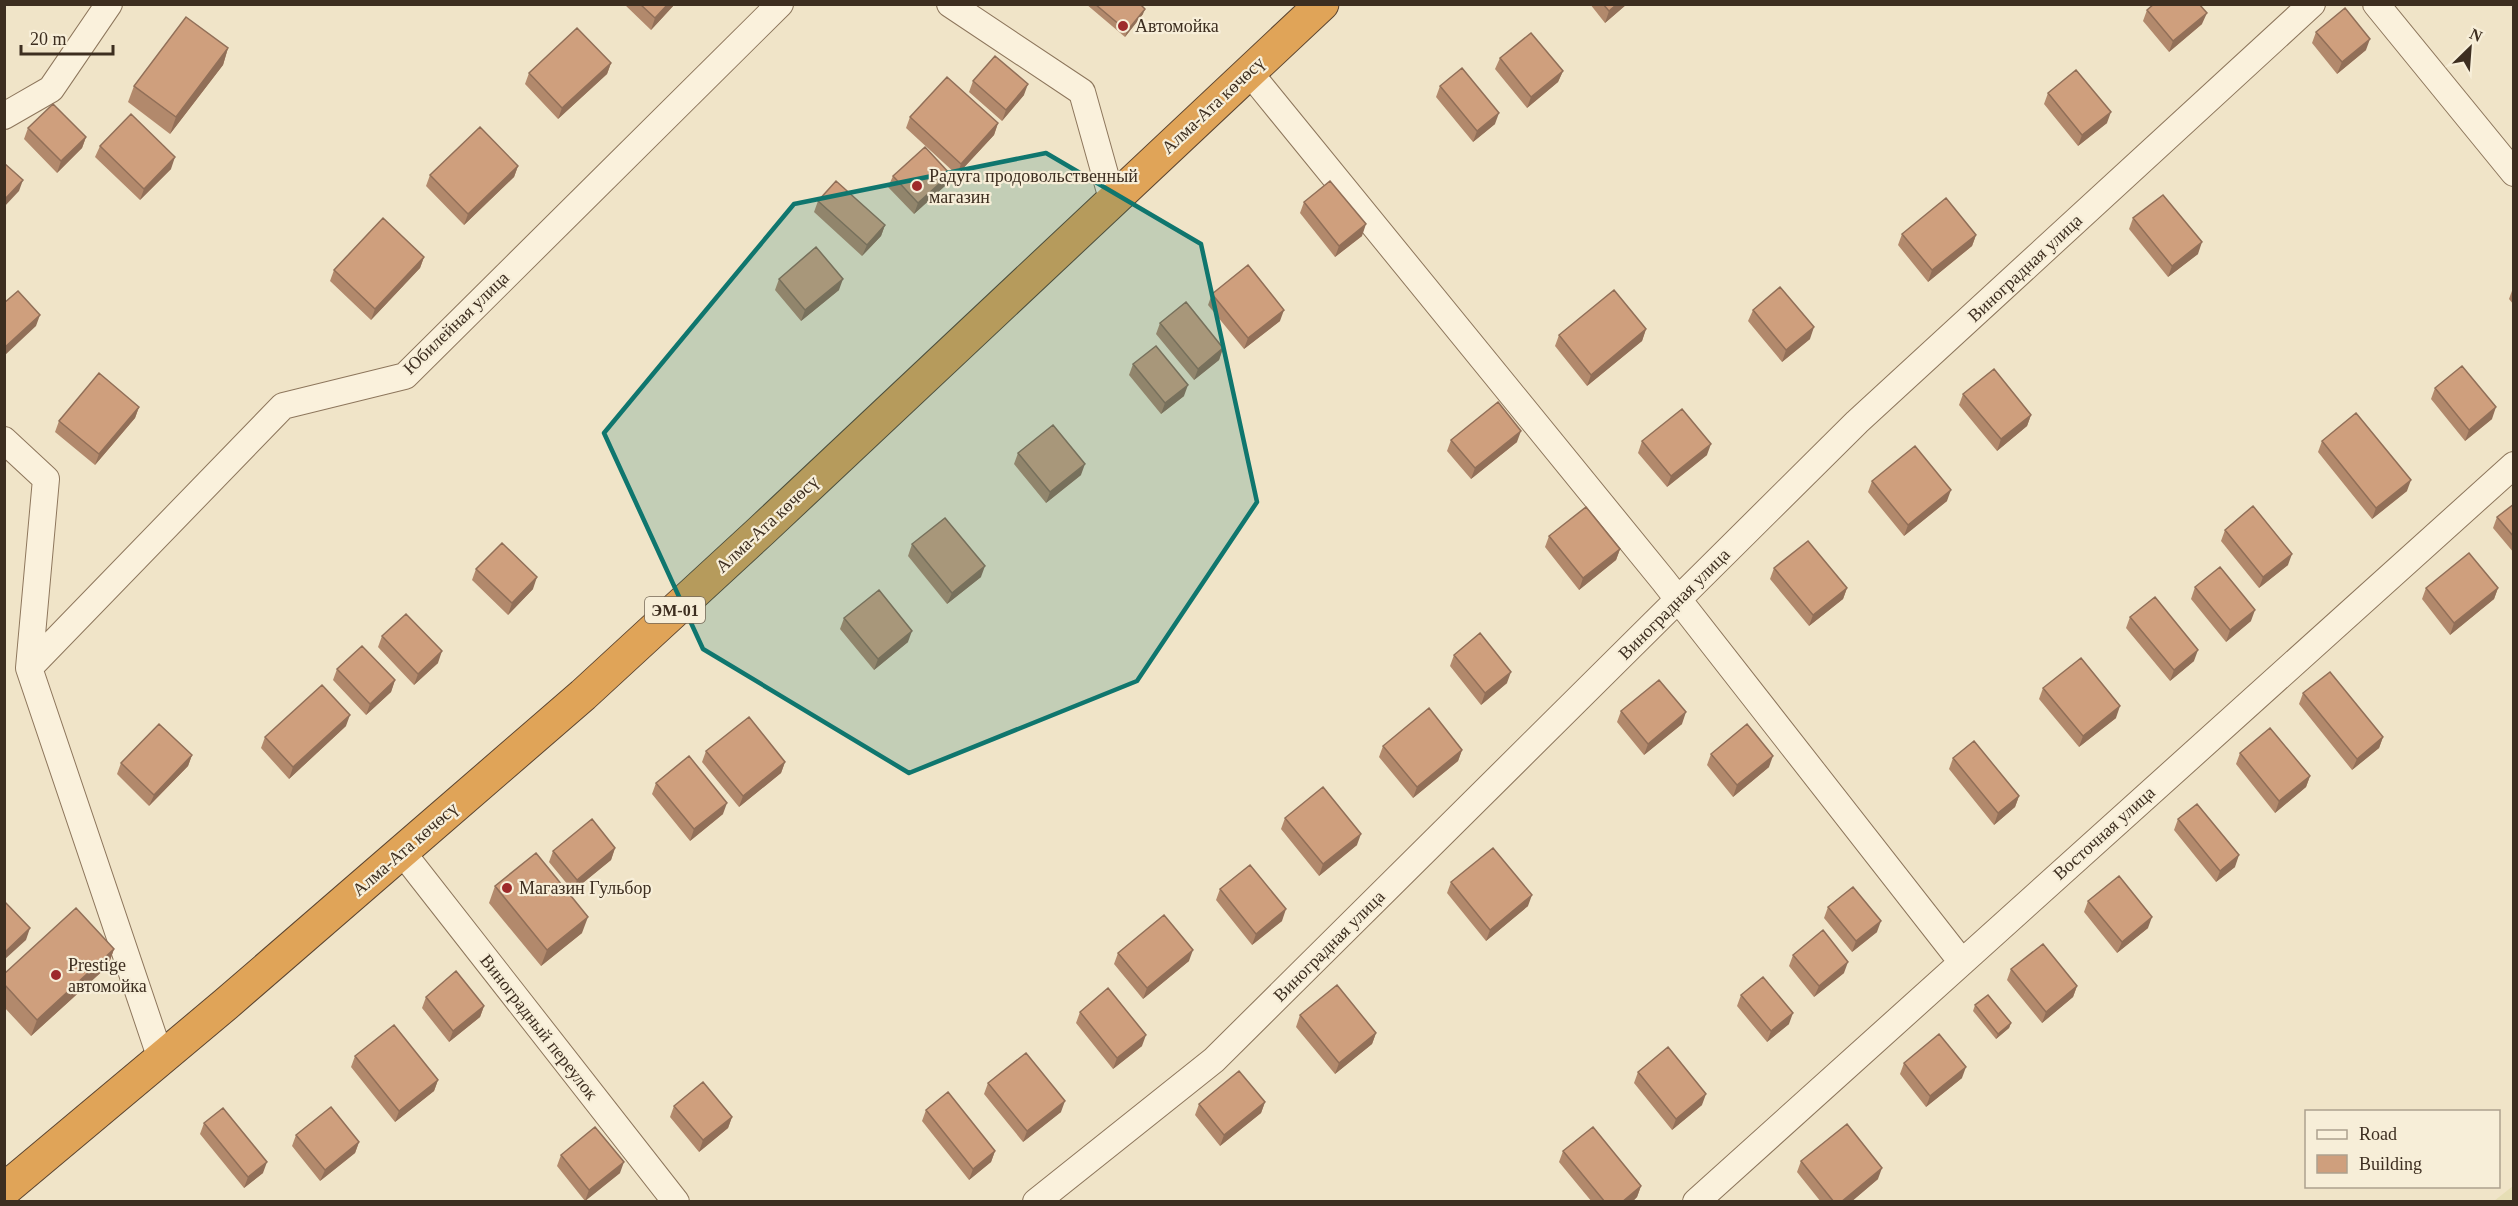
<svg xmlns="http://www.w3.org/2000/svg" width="2518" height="1206" font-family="'Times New Roman',serif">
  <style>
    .farmland { fill: #e6deb5 }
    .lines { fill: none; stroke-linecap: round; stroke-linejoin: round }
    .street-casing { stroke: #8d765c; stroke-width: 28 }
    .highway-casing { stroke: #5b4430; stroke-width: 35 }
    .street { stroke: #faf1dc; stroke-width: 26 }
    .highway { stroke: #e0a458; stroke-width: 33 }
    .wall { fill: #b2896c }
    .shaded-wall { fill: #916f58 }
    .building { fill: #cf9f7d; stroke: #916f58; stroke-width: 1.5 }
    .marked { fill: #0f766e; fill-opacity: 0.2; stroke: #0f766e; stroke-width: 4.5; stroke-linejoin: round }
    .poi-dot { fill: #9e2a2b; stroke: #f7eed8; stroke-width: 2 }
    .labels { text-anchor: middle; stroke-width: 4.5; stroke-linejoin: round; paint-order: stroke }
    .shield { fill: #f7eed8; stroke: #756857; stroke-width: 1.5 }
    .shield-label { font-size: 16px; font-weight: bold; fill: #3d2e20 }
    .poi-label { font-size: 18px; fill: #3d2e20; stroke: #f7eed8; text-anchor: start }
    .street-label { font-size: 18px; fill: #3d2e20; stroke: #f7eed8 }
  </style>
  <rect width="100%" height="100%" fill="#f0e4c8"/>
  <path class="farmland" d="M2513,1186V1201H2494Z"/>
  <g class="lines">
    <defs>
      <path id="street" d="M950,4L1082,92L1112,199
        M2376,4L2514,173
        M1249,72L1663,580L1961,961
        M4,116L51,89L109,4
        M4,440L46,479L29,668L161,1059
        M29,668L283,406L405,376L780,4
        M402,852L676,1202
        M1036,1202L1214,1060L1857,422L2312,4
        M1696,1202L2514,465"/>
      <path id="highway" d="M4,1190L226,1004L583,695L761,531L1322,4"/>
    </defs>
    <use href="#street" class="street-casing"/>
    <use href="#highway" class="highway-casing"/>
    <use href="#street" class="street"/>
    <use href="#highway" class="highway"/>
  </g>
  <path class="wall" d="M624,4H675L651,30Z
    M1086,4H1140L1143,14L1125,37Z
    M1590,4H1627L1605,23Z
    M2147,10L2202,24L2169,52L2143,21Z
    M2316,32L2366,50L2337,74L2312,43Z
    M228,48L223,65L170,134L128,102L134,86Z
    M1500,58L1563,71L1558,82L1527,108L1495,69Z
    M611,63L607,74L558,119L525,84L529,73Z
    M973,81L1024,95L1002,121L969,92Z
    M1440,86L1495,124L1473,142L1436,97Z
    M2048,93L2107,123L2078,146L2044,104Z
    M910,117L998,123L994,135L957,175L906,128Z
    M28,128L86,137L82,148L57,173L24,139Z
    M100,146L171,169L140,200L95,157Z
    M518,166L514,177L464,225L426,186L430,175Z
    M950,174L946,185L914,214L888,187L893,176Z
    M818,201L885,225L881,236L862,256L814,212Z
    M1304,202L1362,236L1335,257L1300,213Z
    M2133,218L2198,254L2168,277L2129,229Z
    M1902,234L1976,235L1972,246L1928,282L1898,245Z
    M424,257L420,268L371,320L330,281L334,270Z
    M779,279L839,290L801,321L775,290Z
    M2513,288H2514V305L2509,299Z
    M1212,294L1280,321L1244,349L1208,305Z
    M1753,310L1810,339L1782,362L1748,321Z
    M1160,323L1223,348L1219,360L1194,380L1156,334Z
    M1646,329L1642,341L1587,386L1555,346L1559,335Z
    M1133,364L1184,396L1161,414L1129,375Z
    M2435,388L2492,419L2465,441L2431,399Z
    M1963,394L2031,415L2027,426L1997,451L1959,405Z
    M139,407L135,418L95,465L55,432L59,421Z
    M1451,440L1517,442L1471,479L1447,451Z
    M1642,441L1707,455L1667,487L1638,453Z
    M2322,441L2407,491L2372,519L2318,452Z
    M1018,453L1081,475L1046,503L1014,464Z
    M1872,481L1947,501L1904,536L1868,492Z
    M2514,504V553L2493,528L2497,517Z
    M2225,530L2288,565L2259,588L2221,541Z
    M1549,536L1620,549L1616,560L1579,590L1545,547Z
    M912,544L981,577L947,604L908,556Z
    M1774,568L1847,588L1843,599L1809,626L1770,579Z
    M476,569L533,589L508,615L472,580Z
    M2195,587L2251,621L2226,642L2191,599Z
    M2426,588H2498L2494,599L2450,635L2422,599Z
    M2130,617L2194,661L2170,681L2126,628Z
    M844,618L908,642L874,670L840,629Z
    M382,636L438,663L414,685L378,647Z
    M1454,655L1507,683L1481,705L1450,666Z
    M337,669L395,680L391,692L366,715L333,680Z
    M2043,688L2116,718L2079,747L2039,699Z
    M2303,693L2383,737L2379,748L2352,770L2299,704Z
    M1621,711L1682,724L1644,755L1617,722Z
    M346,726L289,779L261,748L265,737Z
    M1383,746L1462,750L1458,761L1413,798L1379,757Z
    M706,751L785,762L781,773L739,807L702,762Z
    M2240,753L2310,776L2306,787L2275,813L2236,764Z
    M1711,754L1769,767L1733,797L1707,765Z
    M192,755L188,766L149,806L117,774L121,763Z
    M1953,758L2019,796L2015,807L1994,825L1949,769Z
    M656,783L723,814L690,841L652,794Z
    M1285,818L1357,845L1319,876L1281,829Z
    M2178,819L2235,867L2216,882L2174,830Z
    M615,848L611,860L573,891L549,862L553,851Z
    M1451,882L1528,906L1486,941L1447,893Z
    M495,886L582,933L541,966L489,903Z
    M1220,889L1282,921L1252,945L1216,900Z
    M2088,901L2148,928L2117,953L2084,912Z
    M1828,907L1877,932L1852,952L1824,918Z
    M114,949L108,966L31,1036L4,1007V974Z
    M1118,953L1189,961L1143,999L1114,964Z
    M1793,955L1844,973L1814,997L1789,966Z
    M2011,969L2077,986L2073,997L2042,1023L2007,980Z
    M1741,995L1789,1024L1767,1042L1737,1006Z
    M426,997L484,1006L480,1017L449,1042L422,1008Z
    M1975,1005L2011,1023L2009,1028L1996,1039L1973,1011Z
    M1080,1012L1142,1046L1113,1069L1076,1023Z
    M1300,1015L1376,1033L1372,1044L1335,1074L1296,1027Z
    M355,1056L438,1080L434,1091L395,1122L351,1067Z
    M1904,1063L1962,1078L1926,1107L1900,1074Z
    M1638,1072L1702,1105L1672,1130L1634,1083Z
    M988,1083L1061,1112L1023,1142L984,1094Z
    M1265,1102L1261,1113L1220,1146L1195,1115L1199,1104Z
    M674,1106L732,1117L728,1128L699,1152L670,1117Z
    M926,1110L995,1151L991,1162L969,1180L922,1121Z
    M204,1123L263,1173L244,1188L200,1134Z
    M296,1135L359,1142L355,1153L320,1181L292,1146Z
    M1563,1151L1641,1186L1637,1197L1632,1202H1592L1559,1162Z
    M561,1155L620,1173L585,1201L557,1166Z
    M1801,1161L1878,1179L1851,1202H1821L1797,1172Z"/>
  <path class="shaded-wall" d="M668,4H675L651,30L655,18Z
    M1617,4H1627L1605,23L1609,11Z
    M1145,9L1143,14L1125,37L1127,31Z
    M2207,13L2202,24L2169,52L2173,41Z
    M2370,39L2366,50L2337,74L2342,62Z
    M228,48L223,65L170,134L176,117Z
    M611,63L607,74L558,119L562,108Z
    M1563,71L1558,82L1527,108L1531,97Z
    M1028,84L1024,95L1002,121L1006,110Z
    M2111,112L2107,123L2078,146L2082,135Z
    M1499,113L1495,124L1473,142L1477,131Z
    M998,123L994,135L957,175L961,164Z
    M86,137L82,148L57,173L61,161Z
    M175,157L171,169L140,200L144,189Z
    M518,166L514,177L464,225L468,214Z
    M950,174L946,185L914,214L918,203Z
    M23,180L19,191L4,207V200Z
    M1366,224L1362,236L1335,257L1339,246Z
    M885,225L881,236L862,256L867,245Z
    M1976,235L1972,246L1928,282L1932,270Z
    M2202,242L2198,254L2168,277L2172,266Z
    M424,257L420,268L371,320L375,309Z
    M843,279L839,290L801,321L805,310Z
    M1284,310L1280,321L1244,349L1248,338Z
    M40,315L36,326L4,356V348Z
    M1814,327L1810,339L1782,362L1786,350Z
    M1646,329L1642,341L1587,386L1591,375Z
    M1223,348L1219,360L1194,380L1198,369Z
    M1188,385L1184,396L1161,414L1165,403Z
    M139,407L135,418L95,465L99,454Z
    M2496,407L2492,419L2465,441L2469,430Z
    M2031,415L2027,426L1997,451L2001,439Z
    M1521,431L1517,442L1471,479L1475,468Z
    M1711,444L1707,455L1667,487L1671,476Z
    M1085,464L1081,475L1046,503L1050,492Z
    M2411,480L2407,491L2372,519L2376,508Z
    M1951,490L1947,501L1904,536L1908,525Z
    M1620,549L1616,560L1579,590L1583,578Z
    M2292,554L2288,565L2259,588L2263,577Z
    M985,566L981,577L947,604L952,593Z
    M537,577L533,589L508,615L512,603Z
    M1847,588L1843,599L1809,626L1813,615Z
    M2498,588L2494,599L2450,635L2454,623Z
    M2255,610L2251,621L2226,642L2230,630Z
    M912,631L908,642L874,670L878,659Z
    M2198,650L2194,661L2170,681L2174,670Z
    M442,651L438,663L414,685L418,674Z
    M1511,672L1507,683L1481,705L1485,693Z
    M395,680L391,692L366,715L370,704Z
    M2120,706L2116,718L2079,747L2083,736Z
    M1686,712L1682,724L1644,755L1648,744Z
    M350,715L346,726L289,779L293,767Z
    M2383,737L2379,748L2352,770L2357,759Z
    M1462,750L1458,761L1413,798L1417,787Z
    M192,755L188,766L149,806L154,795Z
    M1773,756L1769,767L1733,797L1737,785Z
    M785,762L781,773L739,807L743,796Z
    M2310,776L2306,787L2275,813L2279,801Z
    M2019,796L2015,807L1994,825L1998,813Z
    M727,803L723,814L690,841L694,829Z
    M1361,834L1357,845L1319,876L1323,864Z
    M615,848L611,860L573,891L577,880Z
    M2239,855L2235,867L2216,882L2220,871Z
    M1532,895L1528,906L1486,941L1490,930Z
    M1286,909L1282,921L1252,945L1256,934Z
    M588,917L582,933L541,966L547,950Z
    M2152,917L2148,928L2117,953L2122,942Z
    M1881,921L1877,932L1852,952L1856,941Z
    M30,928L26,940L4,960V953Z
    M114,949L108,966L31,1036L37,1020Z
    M1193,950L1189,961L1143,999L1147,988Z
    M1848,962L1844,973L1814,997L1819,986Z
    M2077,986L2073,997L2042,1023L2046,1012Z
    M484,1006L480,1017L449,1042L453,1031Z
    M1793,1013L1789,1024L1767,1042L1771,1031Z
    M2011,1023L2009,1028L1996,1039L1998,1034Z
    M1376,1033L1372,1044L1335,1074L1339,1063Z
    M1146,1035L1142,1046L1113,1069L1117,1058Z
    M1966,1067L1962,1078L1926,1107L1930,1096Z
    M438,1080L434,1091L395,1122L399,1111Z
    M1706,1094L1702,1105L1672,1130L1676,1119Z
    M1065,1101L1061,1112L1023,1142L1027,1131Z
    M1265,1102L1261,1113L1220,1146L1224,1135Z
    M732,1117L728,1128L699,1152L703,1140Z
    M359,1142L355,1153L320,1181L325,1170Z
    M995,1151L991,1162L969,1180L973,1169Z
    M267,1162L263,1173L244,1188L248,1177Z
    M624,1162L620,1173L585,1201L589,1190Z
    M1882,1168L1878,1179L1851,1202H1841Z
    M1641,1186L1637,1197L1632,1202H1622Z"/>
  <path class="building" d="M640,4H668L655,18Z
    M1095,4H1140L1145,9L1127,31Z
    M1603,4H1617L1609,11Z
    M2154,4H2199L2207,13L2173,41L2147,10Z
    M2345,8L2370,39L2342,62L2316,32Z
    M186,17L228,48L176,117L134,86Z
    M577,28L611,63L562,108L529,73Z
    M1531,33L1563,71L1531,97L1500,58Z
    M995,56L1028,84L1006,110L973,81Z
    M1462,68L1499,113L1477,131L1440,86Z
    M2076,70L2111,112L2082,135L2048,93Z
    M947,77L998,123L961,164L910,117Z
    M53,104L86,137L61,161L28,128Z
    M131,114L175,157L144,189L100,146Z
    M480,127L518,166L468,214L430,175Z
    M925,147L950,174L918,203L893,176Z
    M4,163L23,180L4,200Z
    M836,181L885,225L867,245L818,201Z
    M1330,181L1366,224L1339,246L1304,202Z
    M2163,195L2202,242L2172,266L2133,218Z
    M1946,198L1976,235L1932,270L1902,234Z
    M383,218L424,257L375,309L334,270Z
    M816,247L843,279L805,310L779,279Z
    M1248,265L1284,310L1248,338L1212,294Z
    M1780,287L1814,327L1786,350L1753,310Z
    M1614,290L1646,329L1591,375L1559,335Z
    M18,291L40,315L4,348V303Z
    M1186,302L1223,348L1198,369L1160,323Z
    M1156,346L1188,385L1165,403L1133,364Z
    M2462,366L2496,407L2469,430L2435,388Z
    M1994,369L2031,415L2001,439L1963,394Z
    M99,373L139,407L99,454L59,421Z
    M1498,402L1521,431L1475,468L1451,440Z
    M1682,409L1711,444L1671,476L1642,441Z
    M2356,413L2411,480L2376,508L2322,441Z
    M1053,425L1085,464L1050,492L1018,453Z
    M1915,446L1951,490L1908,525L1872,481Z
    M2514,504V537L2497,517Z
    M2253,506L2292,554L2263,577L2225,530Z
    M1586,507L1620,549L1583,578L1549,536Z
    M945,518L985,566L952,593L912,544Z
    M1808,541L1847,588L1813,615L1774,568Z
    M502,543L537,577L512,603L476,569Z
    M2469,553L2498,588L2454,623L2426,588Z
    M2220,567L2255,610L2230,630L2195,587Z
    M879,590L912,631L878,659L844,618Z
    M2155,597L2198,650L2174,670L2130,617Z
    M406,614L442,651L418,674L382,636Z
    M1480,633L1511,672L1485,693L1454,655Z
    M362,646L395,680L370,704L337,669Z
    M2081,658L2120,706L2083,736L2043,688Z
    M2330,672L2383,737L2357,759L2303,693Z
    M1659,680L1686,712L1648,744L1621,711Z
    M322,685L350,715L293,767L265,737Z
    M1429,708L1462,750L1417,787L1383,746Z
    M749,717L785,762L743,796L706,751Z
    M159,724L192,755L154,795L121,763Z
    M1747,724L1773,756L1737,785L1711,754Z
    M2270,728L2310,776L2279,801L2240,753Z
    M1974,741L2019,796L1998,813L1953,758Z
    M689,756L727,803L694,829L656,783Z
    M1323,787L1361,834L1323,864L1285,818Z
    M2197,804L2239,855L2220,871L2178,819Z
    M592,819L615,848L577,880L553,851Z
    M1493,848L1532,895L1490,930L1451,882Z
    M536,853L588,917L547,950L495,886Z
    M1250,865L1286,909L1256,934L1220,889Z
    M2119,876L2152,917L2122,942L2088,901Z
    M1853,887L1881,921L1856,941L1828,907Z
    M4,901L30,928L4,953Z
    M76,908L114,949L37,1020L4,984V974Z
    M1164,915L1193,950L1147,988L1118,953Z
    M1823,930L1848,962L1819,986L1793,955Z
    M2043,944L2077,986L2046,1012L2011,969Z
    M456,971L484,1006L453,1031L426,997Z
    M1763,977L1793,1013L1771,1031L1741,995Z
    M1337,985L1376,1033L1339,1063L1300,1015Z
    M1108,988L1146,1035L1117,1058L1080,1012Z
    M1988,995L2011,1023L1998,1034L1975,1005Z
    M394,1025L438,1080L399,1111L355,1056Z
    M1939,1034L1966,1067L1930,1096L1904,1063Z
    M1668,1047L1706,1094L1676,1119L1638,1072Z
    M1026,1053L1065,1101L1027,1131L988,1083Z
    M1239,1071L1265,1102L1224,1135L1199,1104Z
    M703,1082L732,1117L703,1140L674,1106Z
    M948,1092L995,1151L973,1169L926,1110Z
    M331,1107L359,1142L325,1170L296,1135Z
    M223,1108L267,1162L248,1177L204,1123Z
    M1847,1124L1882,1168L1841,1202H1834L1801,1161Z
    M595,1127L624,1162L589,1190L561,1155Z
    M1593,1127L1641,1186L1622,1202H1605L1563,1151Z"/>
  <path class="marked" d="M1046,153L1201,244L1257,502L1137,681L909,773L703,649L604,433L794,204Z"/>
  <g class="poi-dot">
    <circle cx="1123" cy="26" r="6"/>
    <circle cx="917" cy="186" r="6"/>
    <circle cx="507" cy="888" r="6"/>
    <circle cx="56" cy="975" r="6"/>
  </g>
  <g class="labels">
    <rect class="shield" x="645" y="597" width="60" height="26" rx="4.5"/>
    <g class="shield-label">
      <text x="675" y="616">ЭМ-01</text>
    </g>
    <g class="poi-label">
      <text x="1135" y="32">Автомойка</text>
      <text x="929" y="182">Радуга продовольственный<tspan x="929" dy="21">магазин</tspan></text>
      <text x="519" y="894">Магазин Гульбор</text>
      <text x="68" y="971">Prestige<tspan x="68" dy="21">автомойка</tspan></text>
    </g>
    <g class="street-label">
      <text transform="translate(1213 105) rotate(-43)" y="6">Алма-Ата көчөсү</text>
      <text transform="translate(2025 268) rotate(-43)" y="6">Виноградная улица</text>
      <text transform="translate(456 323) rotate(-44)" y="6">Юбилейная улица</text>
      <text transform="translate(767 524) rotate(-43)" y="6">Алма-Ата көчөсү</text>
      <text transform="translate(1674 604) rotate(-45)" y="6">Виноградная улица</text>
      <text transform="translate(2104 833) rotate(-42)" y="6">Восточная улица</text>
      <text transform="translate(405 849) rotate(-41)" y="6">Алма-Ата көчөсү</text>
      <text transform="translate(1329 946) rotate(-45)" y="6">Виноградная улица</text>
      <text transform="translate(539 1027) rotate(52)" y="6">Виноградный переулок</text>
    </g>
  </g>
  <rect width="2518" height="1206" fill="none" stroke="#3d2e20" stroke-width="12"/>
  <rect x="2305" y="1110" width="195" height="78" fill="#f7eed8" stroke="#ada18e" stroke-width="1.5"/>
  <rect x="2317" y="1130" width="30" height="9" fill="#faf1dc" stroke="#ada18e" stroke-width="1.5"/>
  <text x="2359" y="1140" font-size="18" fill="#3d2e20">Road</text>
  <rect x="2317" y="1155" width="30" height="18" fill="#cf9f7d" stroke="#ada18e" stroke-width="1.5"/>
  <text x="2359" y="1170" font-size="18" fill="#3d2e20">Building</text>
  <g transform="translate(2470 48) rotate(25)" stroke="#f7eed8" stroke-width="4.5" paint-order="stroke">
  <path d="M0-4.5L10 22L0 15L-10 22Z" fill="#3d2e20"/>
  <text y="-9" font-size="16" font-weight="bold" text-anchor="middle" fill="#3d2e20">N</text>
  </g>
  <path d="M21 45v9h92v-9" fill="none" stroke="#3d2e20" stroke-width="3"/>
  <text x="30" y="45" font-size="18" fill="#3d2e20" stroke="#f7eed8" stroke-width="4.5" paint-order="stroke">20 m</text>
</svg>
